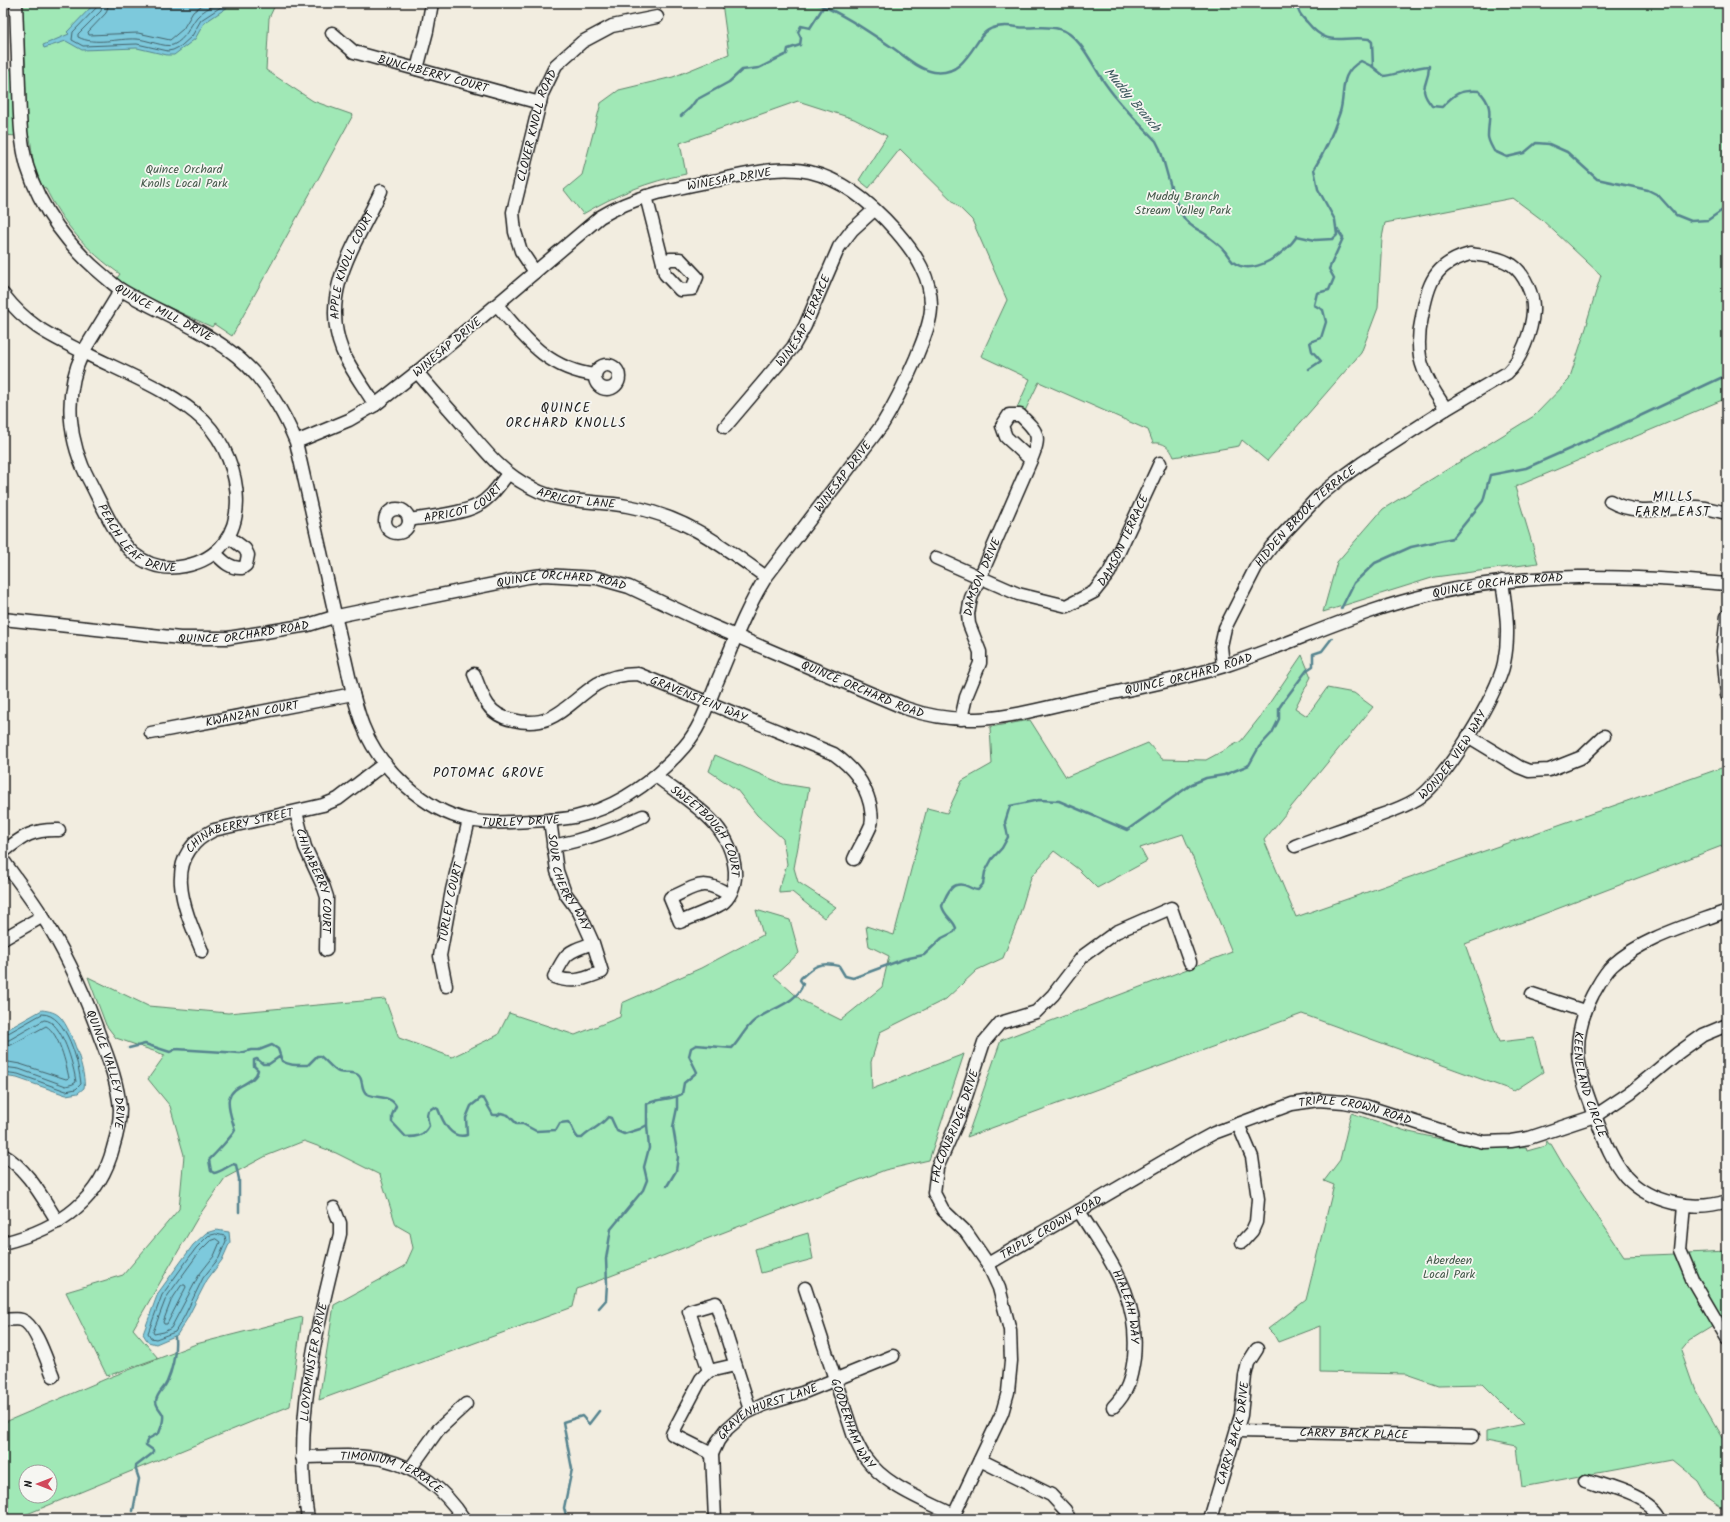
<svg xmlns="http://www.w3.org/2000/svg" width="1730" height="1522" font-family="Kalam,sans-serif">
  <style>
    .green { fill: #a0e8b6; stroke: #5e8269; fill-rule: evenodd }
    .water { fill: #7dc9dc; stroke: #56848f }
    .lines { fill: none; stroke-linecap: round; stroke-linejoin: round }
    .shore { stroke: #436169; stroke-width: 1 }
    .stream { stroke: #56848f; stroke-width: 2.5 }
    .minor-casing { stroke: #1c1c1c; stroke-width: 15 }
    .minor { stroke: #f6f6f2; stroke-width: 12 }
    .labels { text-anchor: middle; stroke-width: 3.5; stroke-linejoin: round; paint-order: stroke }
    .street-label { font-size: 12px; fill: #1c1c1c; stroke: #f6f6f2 }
    .park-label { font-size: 12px; fill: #44594a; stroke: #f6f6f2 }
    .water-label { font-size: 13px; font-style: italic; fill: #3e595f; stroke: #f6f6f2 }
    .neighbourhood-label { font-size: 13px; letter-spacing: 1px; fill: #1c1c1c; stroke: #f6f6f2 }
  </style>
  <rect width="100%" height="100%" fill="#f2ede0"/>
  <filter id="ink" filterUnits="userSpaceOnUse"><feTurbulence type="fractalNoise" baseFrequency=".025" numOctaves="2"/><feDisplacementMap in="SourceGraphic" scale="8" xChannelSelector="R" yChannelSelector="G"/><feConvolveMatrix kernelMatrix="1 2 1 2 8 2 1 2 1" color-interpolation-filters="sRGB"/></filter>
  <g filter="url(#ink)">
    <path class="green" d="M22,3H276L269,18L266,70L313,101L353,115L232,336L214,324L212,327L133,291L117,278L120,274C87,251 62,223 45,187L43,188L34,168L30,137L4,135L3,137V71L25,65Z
      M722,3H1727V398L1515,487L1538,563L1435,577L1323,612L1337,562L1383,509L1534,416L1569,380L1586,328L1588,321H1587L1601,275L1541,219L1513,198L1385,223L1382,238L1378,308L1361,353L1267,461L1242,440L1239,446L1174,457C1170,447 1164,442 1153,443L1148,430L1039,382L1024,413L1016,410L1030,379L981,356L1007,300L972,220L900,149L869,188L859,180L887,136L854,119L798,101L680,143L686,174C647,182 617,194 583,214L564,190L582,175L601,103L619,90L673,77L729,54Z
      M1302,655L1311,677L1295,708L1307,716L1327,688L1354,693L1373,707L1264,840L1296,917L1727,766V844L1465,944L1499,1042L1534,1038L1543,1072L1514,1091L1302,1014L967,1137L1001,1040L1232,952L1183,834L1140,848L1147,861L1097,888L1078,869L1054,851L1031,877L1018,920L1003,958L977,970L946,999L880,1032L871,1062L872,1089L964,1054L929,1160L885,1170L577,1289L573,1307L319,1400L334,1305L405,1266L413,1248L410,1233L396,1225L380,1175L336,1153L304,1141L266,1156L225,1178L198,1217L133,1329L158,1358L107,1376L66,1292L123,1275L179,1209L184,1155L170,1106L148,1079L165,1055L116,1038L106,1025L88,977L148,1006L228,1013L385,999L399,1038L452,1057L498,1035L509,1013L575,1035L620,1017L622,1003L701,968L763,935L756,910L790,920L799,953L774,976L801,1000L841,1020L882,987L889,956L869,946L866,926L894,935L927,808L947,813L962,781L992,764L990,727L1030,720L1066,777L1148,743L1162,759L1206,760L1241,741L1260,717Z
      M715,755L783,784L809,788L794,868L798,882L836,907L824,918L792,892L779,893V889L787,864L783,839L757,815L737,790L709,771Z
      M1351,1113L1409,1132L1468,1145L1526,1147L1527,1151L1545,1146L1547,1141L1549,1144H1551L1565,1168L1624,1256L1676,1254L1684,1276L1713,1326L1690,1340L1681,1351L1695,1391L1722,1438L1727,1441V1511L1707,1497L1698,1481L1671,1459L1522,1487L1517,1447L1486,1441V1432L1523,1424L1483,1384L1438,1385L1406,1374L1320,1372V1326L1278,1342L1274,1335L1268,1329L1306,1300L1334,1185L1324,1181L1340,1160Z
      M808,1233L813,1259L761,1273L755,1249Z
      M1727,1251V1318L1723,1321L1691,1268L1687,1253Z
      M302,1317L290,1406L15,1519H3V1423L108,1378L196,1344ZM26,1472H50V1496H26Z"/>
    <path class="water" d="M95,3H232L231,5L204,23L195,39L174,55H167L137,48L82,50L66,41L44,48L43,45L69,34L67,32Z
      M42,1010C49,1011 56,1012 61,1018C71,1029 87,1074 84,1088L78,1093L66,1095L17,1078L3,1076V1032Z
      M216,1230L229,1232L230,1242L222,1260L207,1280L187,1319L177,1335L156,1344L148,1342L143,1334L158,1293L193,1245L206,1233Z"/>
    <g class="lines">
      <path class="shore" d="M98,3L97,7L73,32L72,40L83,46L137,44L168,51L173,50L181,46L192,36L201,20L227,3
        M103,3L101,11L78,34V37C95,46 118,38 136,39C146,39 165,48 173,45C186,39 189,27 197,17C202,11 211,7 217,3
        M109,3L106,13L88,32L89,35L138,33L170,40L183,29L193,12L205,3
        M3,1036L42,1014C67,1014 79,1064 81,1084L76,1089L66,1091L18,1074L3,1072
        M3,1041L9,1040L44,1020C62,1020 74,1067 76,1082L73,1084L66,1086L19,1069L3,1067
        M3,1047L11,1045L46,1026C59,1033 66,1064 69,1078L66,1079L20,1064L3,1061
        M216,1234L225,1236L226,1241L219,1258L203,1278L184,1317L175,1332L156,1339L151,1338L148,1333L162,1295L196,1248L208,1236Z
        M216,1239L220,1242L214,1256L199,1275L171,1328L164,1332L154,1334L153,1332L166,1298L200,1251L210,1241Z
        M182,1285H185L186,1287L167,1324H164L163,1322L171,1301Z"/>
      <path class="stream" d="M816,3C843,14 866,30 890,46C904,55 917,69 934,72C959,76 969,54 981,37C989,25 1005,25 1017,27C1030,29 1047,25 1059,29C1081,34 1094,70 1107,86C1121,106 1139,123 1156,141L1160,149C1167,171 1172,198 1184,218C1192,230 1201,229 1210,238C1214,241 1218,244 1222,248C1226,252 1229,258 1233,262C1253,278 1287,252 1297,236L1315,240L1333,239L1337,235L1335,220L1318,189L1314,169C1326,150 1333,133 1340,112C1346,92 1338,74 1361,61L1373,67L1384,76C1400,74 1413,67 1429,66C1429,87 1416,86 1432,106L1442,107C1455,93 1460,90 1479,91C1495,107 1488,117 1488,136C1488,141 1492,147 1494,151L1507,157L1524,153L1536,143L1549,144L1567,152L1597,179L1648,190L1658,195L1676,215L1691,221L1708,220L1727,207
        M1297,3C1297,11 1301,16 1307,22C1329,49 1340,35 1369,39L1372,42L1373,67
        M681,116L690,108L696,100L729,82L742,70L759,68L787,54L788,49L800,45L801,38L798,32L801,26L810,28L824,6
        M1309,369L1321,361L1312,351L1310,342L1321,338L1326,322L1323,310L1314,305L1317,293L1329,290L1334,278L1329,269L1343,238L1337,229
        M1341,609L1354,583L1375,563L1411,547L1453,538L1483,501L1490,475L1526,468L1576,446L1727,375
        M129,1048L145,1044L170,1052L176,1049L240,1053L251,1050H259L272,1045L278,1049L282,1061C289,1066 299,1065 308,1065L317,1056H320C326,1060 333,1070 339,1072C345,1074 353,1071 358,1075C364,1079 360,1090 367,1094C376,1099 391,1095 396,1106L392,1115V1122L406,1137C416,1137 424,1136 429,1126L427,1115L428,1111L434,1107L438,1109C443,1122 451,1140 467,1135L466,1118L471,1106L481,1098L484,1099L493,1115H498L501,1113L508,1115L517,1124H523L536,1131L556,1130L560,1123L568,1122C573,1126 573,1133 578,1138H582C590,1130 601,1126 608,1117L611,1118L617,1131L624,1134L640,1129L647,1125V1104C659,1098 672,1100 682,1094L684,1083L697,1072L689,1056L691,1048L696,1045L732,1048C740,1040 745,1028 754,1021C768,1009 797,1004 803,984L800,980L801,978C814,966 820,961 839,966L845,976L853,978L904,959L924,955L942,938L954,932L956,928C953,919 944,916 942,906C947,892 953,879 969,887C973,889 974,890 978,890L983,884L985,872L992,859L1002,848L1008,837L1005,822L1010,806L1039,800L1059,801L1127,830L1192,784L1206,778L1224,775L1249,765L1259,747L1272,733L1279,719V708L1283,702L1307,670L1313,666V654L1322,651L1332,638
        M667,1186L676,1171L678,1157L673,1127L677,1108V1098
        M239,1212V1179L236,1165L233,1164C226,1167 221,1172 214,1173L211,1171L209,1160C214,1155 233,1135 235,1130C233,1122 227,1108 229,1099C233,1083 255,1085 258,1070L254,1066V1060L257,1059L263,1064H269L279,1057
        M599,1308L606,1300L607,1283L606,1259L611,1229L643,1190L647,1180L644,1167L649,1148L647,1125
        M133,1511L139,1479L136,1470V1466L153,1453V1450L146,1445V1443L148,1439L159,1433C161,1428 164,1421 163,1415C161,1410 156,1407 156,1401C157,1393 164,1389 167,1382C173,1368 176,1352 175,1337
        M567,1519L564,1508L572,1469L563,1422L582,1416L589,1424L599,1411"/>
      <defs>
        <g id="minor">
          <path id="s1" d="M16,3C17,31 18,60 19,88C20,115 20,140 27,166C40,209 70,248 104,276C110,281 116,287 123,291C157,311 194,325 226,348C259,371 281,405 296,442L353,694C356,704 359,716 363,726C379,768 425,811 469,820C489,824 510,822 530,821C545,820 561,820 575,817C620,807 655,780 684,747C700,729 708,704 717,682C732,647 745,610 766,577L882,425C895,404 906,381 916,358C922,342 930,326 931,309C932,278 916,254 896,231C874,206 844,180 810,172C780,165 748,174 718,180C677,188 636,195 600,217L417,372L375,405L349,420L296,442"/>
          <path id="s2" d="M332,33L354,52L540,103"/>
          <path d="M417,69L427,31L432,3"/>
          <path d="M646,196L663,263"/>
          <path d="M1470,254C1485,256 1499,257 1512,265C1525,274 1534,296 1533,311C1532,331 1521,360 1507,373L1446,409C1435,393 1424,376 1420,357C1418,344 1419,330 1422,317C1428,283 1434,264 1470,254Z"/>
          <path d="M670,259H680L697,277L692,289L680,290L665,274L663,263Z"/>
          <path id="s3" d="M535,272L521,251L515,232L513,212L542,94L556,65L582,42L612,26L657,17"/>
          <path id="s4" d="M3,294C28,326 49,335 83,352C63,394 68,442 90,482C101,503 117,540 134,554C149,566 167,570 185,566C257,551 245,462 204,421C175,392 120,371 83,352L121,290"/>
          <path d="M497,305C526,339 547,369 595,375"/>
          <circle cx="607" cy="377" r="12"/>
          <path id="s5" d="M417,372C433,391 449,409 465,427C486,452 502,473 532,488C561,504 595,500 627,506C684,516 720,544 766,577"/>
          <path id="s6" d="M375,405C364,387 350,369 342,350C319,291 357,243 381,191"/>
          <path id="s7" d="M725,427L793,347L805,326L839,247L852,230L874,210"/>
          <path d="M1610,501C1637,517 1666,507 1696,507C1706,507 1717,511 1727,513"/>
          <circle cx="397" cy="521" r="12"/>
          <path id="s8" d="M409,520C428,517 463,514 478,505C491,498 499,485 508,474"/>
          <path d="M215,553C223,561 230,569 242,568L246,565L248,555L245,549L229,537"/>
          <path id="s9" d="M936,558L1018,594L1067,606L1094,592L1109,573L1160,463"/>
          <path d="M1727,616L1723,651L1727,695"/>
          <path id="s10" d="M3,619L180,638H228L308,625L337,616L528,577L544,575L597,578L629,587L710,625L905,708C967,730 1014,715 1075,701C1125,690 1176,681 1224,666C1294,643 1359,610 1432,594C1529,571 1628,575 1727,584"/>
          <path id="s11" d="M1223,666L1221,646L1225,628L1256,567L1272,546L1318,497L1340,479L1362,463L1446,409"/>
          <path id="s12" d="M474,674C478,684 482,696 488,705C494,714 503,718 513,720C554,730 567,703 597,684C609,677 624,674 638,674L834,754C852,767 864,781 870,804C871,810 873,819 871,825C866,837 859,848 854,859"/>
          <path id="s13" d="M961,719L966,697L980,663V652L969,624L968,614L971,598L1031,460C1041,436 1039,433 1020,415H1009L1002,426L1006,437L1031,460"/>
          <path id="s14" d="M151,733L353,694"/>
          <path d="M1468,736L1519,767L1529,771L1549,770L1582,757L1604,736"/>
          <path id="s15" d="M656,776C690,803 731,823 735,871C736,881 732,895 724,902C717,908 689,918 680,922L670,898C696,887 702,877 729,895"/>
          <path id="s16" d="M296,812L305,847L324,888L327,897L326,950"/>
          <path id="s17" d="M550,820L557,871L565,893L579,912L593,943L602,972C583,979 574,984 554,977C567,951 566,953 593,943"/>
          <path d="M553,846C585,840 613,830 643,816"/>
          <path id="s18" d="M1295,846C1319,837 1343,829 1367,820C1384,814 1401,809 1417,799C1444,783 1498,694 1504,663C1510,634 1506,610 1502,581"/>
          <path d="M3,852C23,836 33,829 59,830"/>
          <path id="s19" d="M3,860C16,879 31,897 43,917C67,954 85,995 100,1037C109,1060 118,1084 120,1109C120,1123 117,1135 113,1148C99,1203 56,1230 3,1243"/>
          <path id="s20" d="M1727,911C1690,925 1642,938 1613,965C1604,973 1599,984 1593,994C1568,1042 1578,1071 1596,1118C1604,1139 1611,1160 1626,1177C1650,1203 1694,1212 1727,1201"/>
          <path d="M3,939L43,916"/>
          <path id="s21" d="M202,951C184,909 160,856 214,830L323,805L338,799L385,763"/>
          <path id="s22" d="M446,986L440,956L452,890L469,820"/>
          <path d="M1532,994L1584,1011"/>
          <path d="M1238,1124L1252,1157L1258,1199L1256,1222L1252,1231L1242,1242"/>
          <path d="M3,1155C28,1169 43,1199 58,1222"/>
          <path d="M1684,1205L1680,1250L1693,1281L1727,1339"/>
          <path id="s23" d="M1079,1211C1110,1262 1140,1295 1134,1358C1131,1379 1128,1392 1113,1407"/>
          <path id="s24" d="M988,1264L1190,1146L1214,1133L1292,1104L1318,1100L1344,1102L1365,1106L1455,1135L1484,1142L1511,1141L1529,1138L1595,1116L1631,1092L1678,1053L1703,1035L1727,1025"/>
          <path id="s25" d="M805,1288L854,1437C857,1443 860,1450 864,1456C886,1487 922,1499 954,1515"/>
          <path d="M3,1320C9,1320 16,1318 22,1320C36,1325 47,1362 53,1376"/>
          <path d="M709,1371L689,1311L716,1303L750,1410"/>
          <path id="s26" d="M1237,1431L1472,1436"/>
          <path d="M712,1454L672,1434L701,1379L709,1371L735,1365"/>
          <path id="s27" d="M302,1457C328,1457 357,1454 382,1459C417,1467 445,1490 464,1519"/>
          <path d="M980,1460L1051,1495L1065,1510L1068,1516"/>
          <path d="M410,1469L438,1430L466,1404"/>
          <path d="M1587,1480C1608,1487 1652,1498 1660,1519"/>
          <path id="s28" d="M308,1519C292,1423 317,1327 340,1234V1223L334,1208"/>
          <path id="s29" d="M715,1519L712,1454L718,1441L727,1429L744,1414L763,1405L802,1393L893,1356"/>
          <path id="s30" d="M952,1519L1002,1413L1008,1392L1011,1361L1010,1330L999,1288L988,1264L966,1232L943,1210L934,1193L937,1168L959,1118L984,1042L1000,1023L1036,1012L1053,995L1083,956L1116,932L1171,908L1190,962"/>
          <path id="s31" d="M1210,1519L1241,1415L1245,1376L1248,1363L1257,1349"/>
        </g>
      </defs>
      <use href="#minor" class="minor-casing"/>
      <use href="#minor" class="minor"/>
    </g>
  </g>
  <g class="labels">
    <g class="street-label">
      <text dy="4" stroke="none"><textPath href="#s2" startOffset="111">BUNCHBERRY COURT</textPath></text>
      <text dy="4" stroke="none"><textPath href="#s3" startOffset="155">CLOVER KNOLL ROAD</textPath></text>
      <text transform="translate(729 179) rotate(-10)" y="4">WINESAP DRIVE</text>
      <text dy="4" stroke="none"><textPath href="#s6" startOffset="153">APPLE KNOLL COURT</textPath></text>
      <text dy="4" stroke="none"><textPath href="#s1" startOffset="370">QUINCE MILL DRIVE</textPath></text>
      <text dy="4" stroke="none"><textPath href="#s7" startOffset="133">WINESAP TERRACE</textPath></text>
      <text transform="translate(447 347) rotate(-40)" y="4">WINESAP DRIVE</text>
      <text dy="4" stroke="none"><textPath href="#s1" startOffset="1553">WINESAP DRIVE</textPath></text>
      <text dy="4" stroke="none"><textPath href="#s5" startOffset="210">APRICOT LANE</textPath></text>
      <text dy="4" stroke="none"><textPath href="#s8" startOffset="58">APRICOT COURT</textPath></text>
      <text dy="4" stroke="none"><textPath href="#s11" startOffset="178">HIDDEN BROOK TERRACE</textPath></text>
      <text dy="4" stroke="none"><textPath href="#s4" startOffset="313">PEACH LEAF DRIVE</textPath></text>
      <text dy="4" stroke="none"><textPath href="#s9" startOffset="230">DAMSON TERRACE</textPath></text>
      <text dy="4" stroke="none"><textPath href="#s13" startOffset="150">DAMSON DRIVE</textPath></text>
      <text dy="4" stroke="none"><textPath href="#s10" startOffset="566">QUINCE ORCHARD ROAD</textPath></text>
      <text dy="4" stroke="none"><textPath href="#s10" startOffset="1549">QUINCE ORCHARD ROAD</textPath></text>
      <text dy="4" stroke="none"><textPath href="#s10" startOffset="242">QUINCE ORCHARD ROAD</textPath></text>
      <text dy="4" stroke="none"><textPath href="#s10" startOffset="1226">QUINCE ORCHARD ROAD</textPath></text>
      <text dy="4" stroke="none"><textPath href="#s10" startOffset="890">QUINCE ORCHARD ROAD</textPath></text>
      <text dy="4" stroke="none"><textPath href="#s12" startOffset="268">GRAVENSTEIN WAY</textPath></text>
      <text dy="4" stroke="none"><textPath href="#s14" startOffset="103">KWANZAN COURT</textPath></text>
      <text dy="4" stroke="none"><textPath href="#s18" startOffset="188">WONDER VIEW WAY</textPath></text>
      <text dy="4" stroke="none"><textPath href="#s1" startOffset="1051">TURLEY DRIVE</textPath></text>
      <text dy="4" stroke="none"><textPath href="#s21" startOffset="162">CHINABERRY STREET</textPath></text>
      <text dy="4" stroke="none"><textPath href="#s15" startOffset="77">SWEETBOUGH COURT</textPath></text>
      <text dy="4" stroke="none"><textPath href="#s16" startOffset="72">CHINABERRY COURT</textPath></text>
      <text dy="4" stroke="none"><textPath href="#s17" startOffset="66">SOUR CHERRY WAY</textPath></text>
      <text dy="4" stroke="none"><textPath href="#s22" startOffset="85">TURLEY COURT</textPath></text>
      <text dy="4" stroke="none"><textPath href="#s19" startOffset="236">QUINCE VALLEY DRIVE</textPath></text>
      <text dy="4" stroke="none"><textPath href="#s20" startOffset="257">KEENELAND CIRCLE</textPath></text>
      <text dy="4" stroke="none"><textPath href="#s24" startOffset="409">TRIPLE CROWN ROAD</textPath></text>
      <text dy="4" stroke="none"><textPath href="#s30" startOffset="431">FALCONBRIDGE DRIVE</textPath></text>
      <text dy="4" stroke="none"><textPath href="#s24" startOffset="73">TRIPLE CROWN ROAD</textPath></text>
      <text dy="4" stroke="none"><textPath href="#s23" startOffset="108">HIALEAH WAY</textPath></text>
      <text dy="4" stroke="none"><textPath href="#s28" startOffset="158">LLOYDMINSTER DRIVE</textPath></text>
      <text dy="4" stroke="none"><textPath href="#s29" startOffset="139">GRAVENHURST LANE</textPath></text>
      <text dy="4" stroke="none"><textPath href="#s25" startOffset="144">GOODERHAM WAY</textPath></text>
      <text dy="4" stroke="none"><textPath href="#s31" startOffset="89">CARRY BACK DRIVE</textPath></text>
      <text dy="4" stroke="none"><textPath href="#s26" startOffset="117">CARRY BACK PLACE</textPath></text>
      <text dy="4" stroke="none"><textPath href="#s27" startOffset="93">TIMONIUM TERRACE</textPath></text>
    </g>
    <g class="park-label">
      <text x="184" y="173">Quince Orchard<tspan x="184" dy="14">Knolls Local Park</tspan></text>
      <text x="1183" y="200">Muddy Branch<tspan x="1183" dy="14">Stream Valley Park</tspan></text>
      <text x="1449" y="1264">Aberdeen<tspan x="1449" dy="14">Local Park</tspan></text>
    </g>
    <g class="water-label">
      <text transform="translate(1133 99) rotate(50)" y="5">Muddy Branch</text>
    </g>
    <g class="neighbourhood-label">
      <text x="566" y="412">QUINCE<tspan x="566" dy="15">ORCHARD KNOLLS</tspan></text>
      <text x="1673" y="501">MILLS<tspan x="1673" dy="15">FARM EAST</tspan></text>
      <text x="489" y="777">POTOMAC GROVE</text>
    </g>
  </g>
  <rect width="1730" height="1522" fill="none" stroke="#f6f6f2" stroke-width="16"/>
  <rect x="8" y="8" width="1714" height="1506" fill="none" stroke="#1c1c1c" stroke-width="1.5" filter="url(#ink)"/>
  <g transform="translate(38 1484) rotate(270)"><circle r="19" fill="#f6f6f2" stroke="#9f9f9c"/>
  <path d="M0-3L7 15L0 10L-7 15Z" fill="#d1495b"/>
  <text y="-6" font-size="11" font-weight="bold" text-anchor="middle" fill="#1c1c1c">N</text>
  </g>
</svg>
